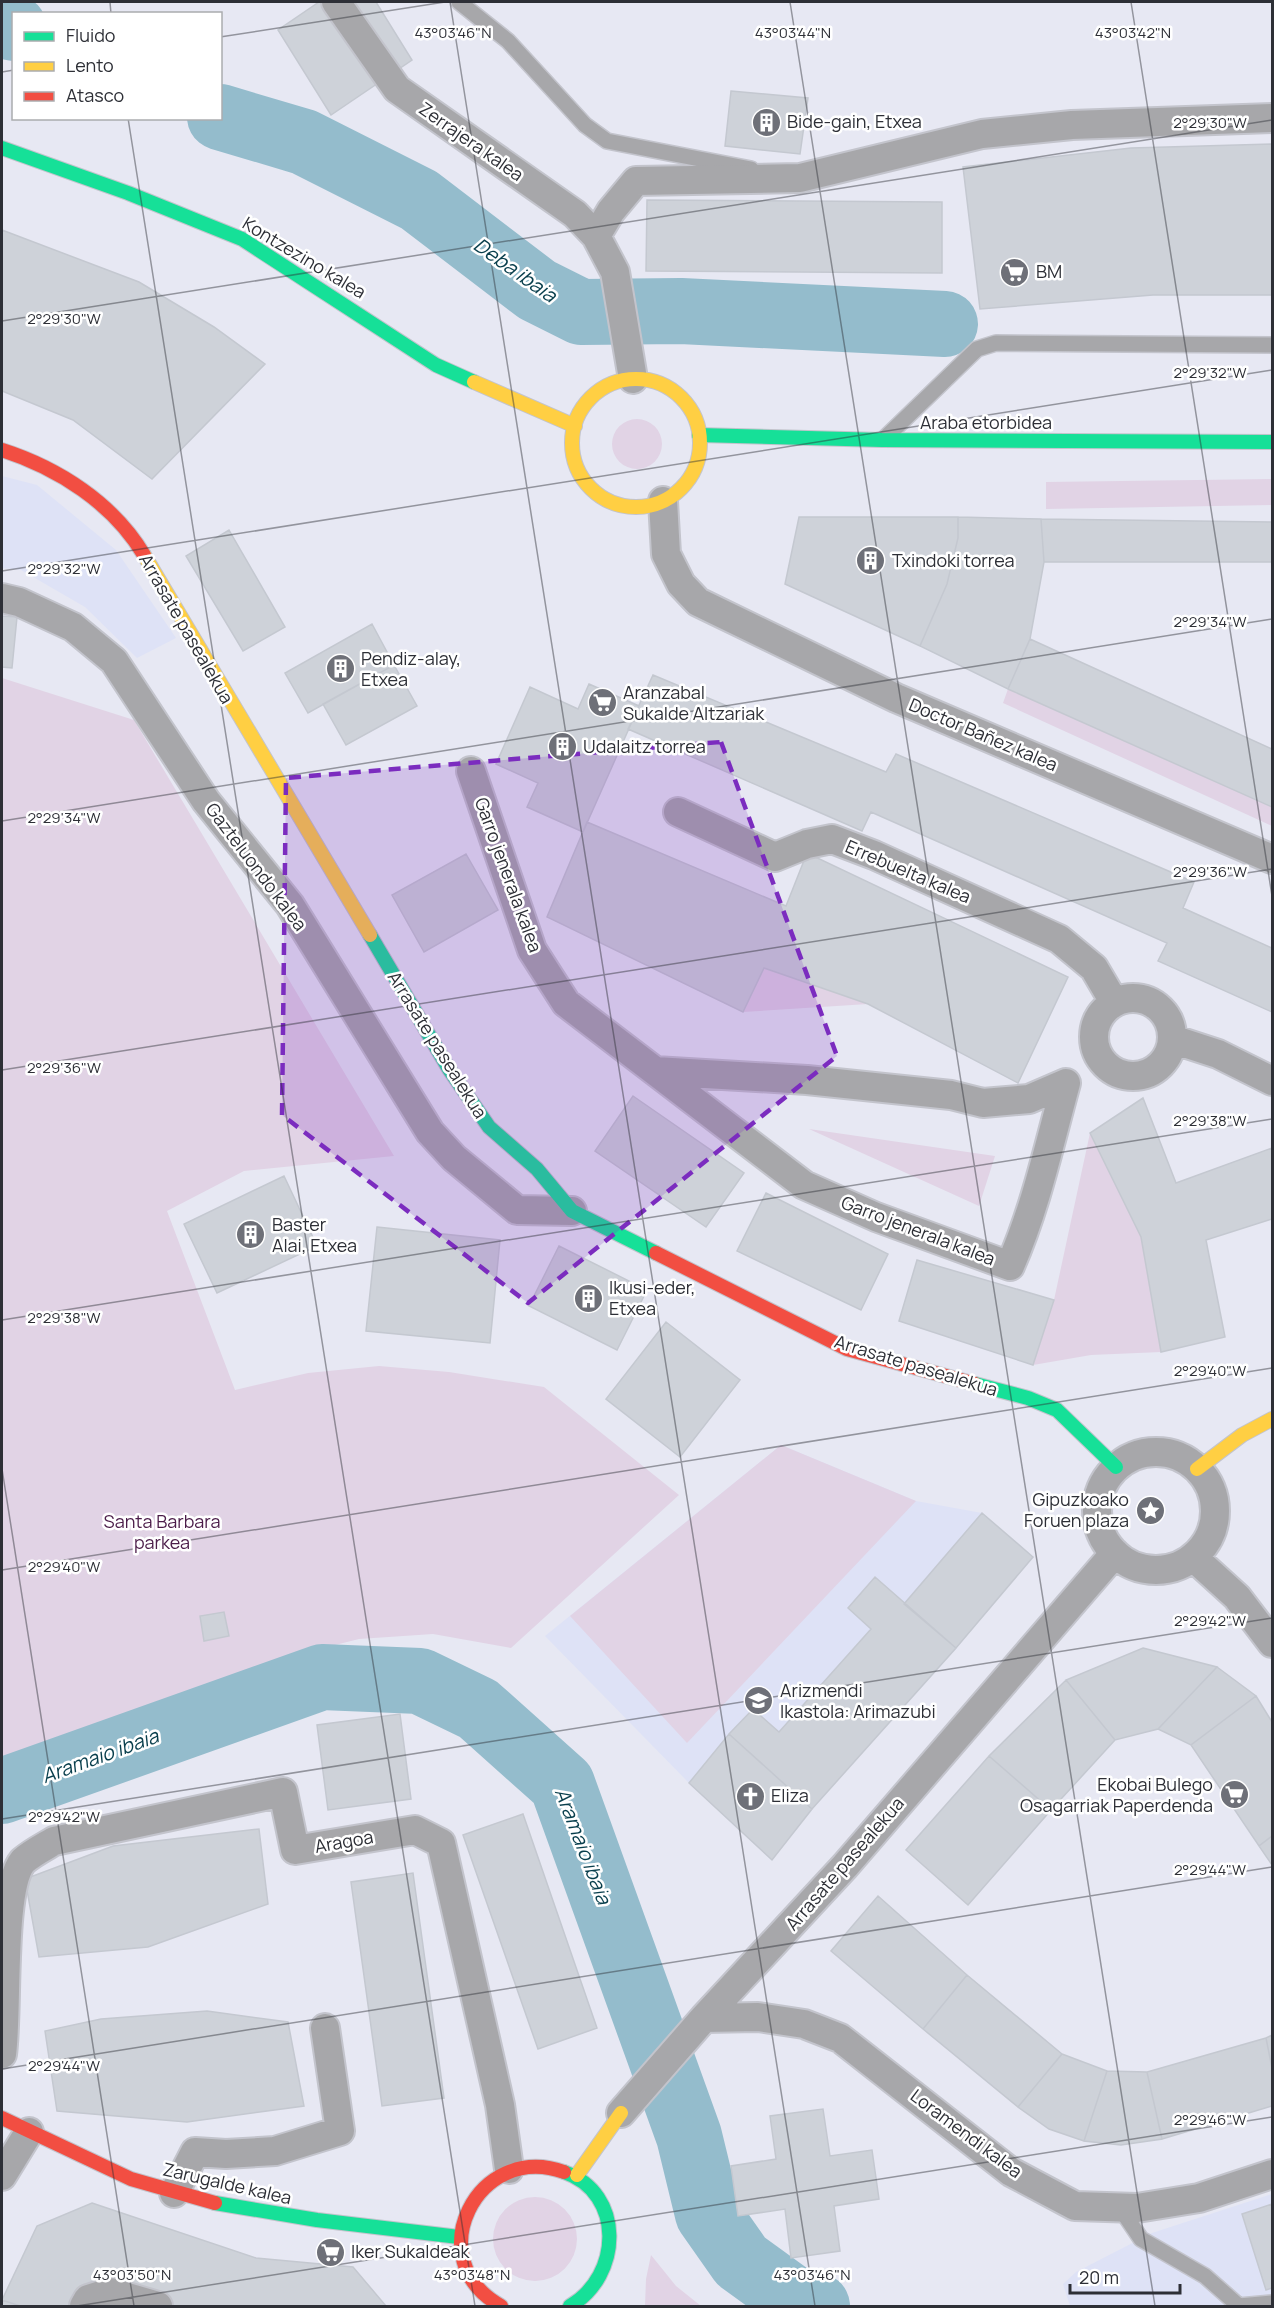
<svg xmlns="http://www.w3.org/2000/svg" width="1274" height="2308" font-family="Manrope,sans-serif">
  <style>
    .built { fill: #dee2f6 }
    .green { fill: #e1d3e5 }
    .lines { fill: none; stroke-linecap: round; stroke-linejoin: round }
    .river { stroke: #94bccc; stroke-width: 66 }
    .building { fill: #ced2d9; stroke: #c4c8d0; stroke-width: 1.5 }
    .lane-casing { stroke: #c3c4cc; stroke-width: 18 }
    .street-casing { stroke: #c3c4cc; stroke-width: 32 }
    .fast-casing { stroke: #c3c4cc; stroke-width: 16 }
    .slow-casing { stroke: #c3c4cc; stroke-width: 16 }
    .jam-casing { stroke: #c3c4cc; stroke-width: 16 }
    .lane { stroke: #a7a7aa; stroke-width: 15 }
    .street { stroke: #a7a7aa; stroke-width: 28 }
    .fast { stroke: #16e098; stroke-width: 14 }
    .slow { stroke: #ffcf43; stroke-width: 14 }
    .jam { stroke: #f24e42; stroke-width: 14 }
    .marked { fill: #7b2cbf; fill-opacity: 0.2; stroke: #7b2cbf; stroke-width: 4.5; stroke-dasharray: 12 8; stroke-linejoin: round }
    .ticks { fill: none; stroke: #2d2f36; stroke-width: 1.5; stroke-opacity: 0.45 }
    .labels { text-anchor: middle; stroke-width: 5; stroke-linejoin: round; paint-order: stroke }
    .poi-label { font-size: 18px; fill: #2d2f36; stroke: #fff; text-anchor: start }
    .street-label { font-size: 18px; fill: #2d2f36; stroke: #fff }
    .park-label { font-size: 18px; fill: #4b1c49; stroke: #fff }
    .water-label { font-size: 20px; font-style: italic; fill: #083e4c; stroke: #fff }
    .ticks-label { font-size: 15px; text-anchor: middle; fill: #2d2f36; stroke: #fff; stroke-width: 5; stroke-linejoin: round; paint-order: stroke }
  </style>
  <rect width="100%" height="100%" fill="#e7e8f3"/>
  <path class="built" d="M2,476L37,485L116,550L176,638L137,658L85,607L21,570L2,568Z
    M781,1445L916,1501L982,1513L1033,1557L812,1809L772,1860L689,1783L545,1636Z
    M1272,2194V2306H1070L1063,2284L1076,2272L1152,2233Z"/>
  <path class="green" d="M612 444a25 25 0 1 1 50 0a25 25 0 1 1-50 0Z
    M1272,479V505L1046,509V482Z
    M2,678L134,720L394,1156L244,1171L167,1211L235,1390L308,1373L379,1366L449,1372L544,1387L679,1495L511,1648L433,1634L359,1639L291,1656L100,1725L2,1764Z
    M1008,689L1272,807V826L1003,703Z
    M764,968L868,1004L743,1012Z
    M809,1129L995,1156L979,1206Z
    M1090,1133L1141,1237L1161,1352L1091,1355L1033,1365L1054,1300Z
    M781,1445L916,1501L687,1743L570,1616Z
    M493 2239a42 42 0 1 1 84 0a42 42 0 1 1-84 0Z
    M651,2255L676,2286L701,2306H645L646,2279Z"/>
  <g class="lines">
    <path class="river" d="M2,20L14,28
      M220,117L304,142L419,200L537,290L581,312L681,311L945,324
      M2,1791L322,1677L420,1681L478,1709L562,1784L689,2136L708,2214L741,2261L792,2298L817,2306"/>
  </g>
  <path class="building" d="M319,2H376L412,60L331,115L278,30Z
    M731,91L808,98L800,154L725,146Z
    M1272,144V295H1153L980,309L963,167L1131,148Z
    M647,200L942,202V273L646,271Z
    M2,230L139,282L214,327L265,364L152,479L73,420L2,391Z
    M799,517H958V538L947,584L920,646L785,584Z
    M958,517L1041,519L1044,562L1030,639L1008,689L920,646L947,584L958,538Z
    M1041,519L1272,522V562H1044Z
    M229,530L285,627L243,651L186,556Z
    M2,616L17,617L12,668L2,667Z
    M372,624L394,665L308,713L285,673Z
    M1030,639L1272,749V807L1008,689Z
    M394,665L417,706L346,745L323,704Z
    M653,675L886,772L896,754L1194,882L1183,908L1272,948V1012L1158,961L1167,943L871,812L862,831L628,729Z
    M589,684L639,706L583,832L527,807L538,783L496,764L530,687L578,709Z
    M587,822L786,906L807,853L1068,977L1018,1083L868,1004L764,968L743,1012L547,917Z
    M466,854L498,910L424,952L392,895Z
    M633,1096L744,1173L706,1227L595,1151Z
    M1143,1098L1176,1183L1272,1148V1219L1206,1240L1225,1337L1161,1352L1141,1237L1090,1133Z
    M284,1176L317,1246L217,1293L184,1224Z
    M766,1193L888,1254L861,1310L737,1251Z
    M377,1227L500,1240L490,1343L366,1331Z
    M559,1246L647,1290L617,1350L529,1306Z
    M917,1260L1054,1300L1033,1365L899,1321Z
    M666,1322L740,1380L680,1457L606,1399Z
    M982,1513L1033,1557L956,1648L904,1604Z
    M875,1577L956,1648L812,1809L729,1734L753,1709L779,1732L871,1629L848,1608Z
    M224,1612L229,1636L204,1641L200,1616Z
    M1143,1648L1217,1667L1158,1729L1115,1740L1066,1680Z
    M1217,1667L1256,1696L1191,1745L1158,1729Z
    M1066,1680L1115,1740L1051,1810L989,1756Z
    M1256,1696L1272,1722V1836L1259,1846L1191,1745Z
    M400,1714L411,1799L328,1810L317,1725Z
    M729,1734L812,1809L772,1860L689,1783Z
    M989,1756L1051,1810L968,1905L906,1850Z
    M523,1814L597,2028L538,2049L463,1835Z
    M259,1829L268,1904L148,1947L39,1957L25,1879L113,1846Z
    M1272,1836V1865L1259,1846Z
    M413,1873L444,2098L382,2106L351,1882Z
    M878,1896L967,1975L923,2029L831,1951Z
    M967,1975L1062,2054L1018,2107L923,2029Z
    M207,2011L288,2022L304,2106L187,2122L57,2111L45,2031L101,2019Z
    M1272,2035V2068L1266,2038Z
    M1266,2038L1272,2068V2106L1162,2139L1147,2072Z
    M1062,2054L1107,2071L1084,2141L1049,2129L1018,2107Z
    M1107,2071L1147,2072L1162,2139L1121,2145L1084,2141Z
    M823,2109L830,2156L872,2150L879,2199L834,2206L840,2251L791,2258L785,2209L738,2216L731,2166L776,2159L770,2116Z
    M92,2203L256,2258L353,2267L386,2306H20L2,2300L37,2226Z
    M1272,2204V2288L1266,2290L1242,2214Z
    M2,2300L20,2306H2Z"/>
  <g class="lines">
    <defs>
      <path id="lane" d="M459,2L508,41L585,125L607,141L751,169
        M886,437L977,349L996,343L1272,345
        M1120,2208L1141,2239L1205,2276L1239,2306L1272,2303"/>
      <path id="street" d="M336,2L397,89L575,214L596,236L615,272L633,379
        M596,236L611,211L636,181L800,178L982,134L1072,125L1272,118
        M663,501L666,554L681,584L698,602L896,698L1272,859
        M2,598L19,602L73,627L114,661L206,801L290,905L430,1132L454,1158L517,1210L572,1211
        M471,771L532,950L566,1003L804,1185L876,1217L1010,1266C1036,1207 1049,1145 1066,1083L1029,1099L983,1103L951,1095L807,1080L655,1071
        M678,812L775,857L807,844L832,839L874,855L1059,939L1094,968L1114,1002
        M1094 1037a39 39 0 1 1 78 0a39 39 0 1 1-78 0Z
        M1172,1039L1218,1054L1272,1081
        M1097 1511a59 59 0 1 1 118 0a59 59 0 1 1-118 0Z
        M1193,1557L1237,1597L1272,1643
        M704,2018L758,2017L804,2024L840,2038L1011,2172L1075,2206L1137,2208L1199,2198L1272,2174
        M2,2054C8,2011 0,1888 23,1861C32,1853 44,1847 54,1841L283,1792L295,1850L415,1830L441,1843L500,2105L509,2169
        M621,2113L704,2018L845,1866L1115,1553
        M2,2176L29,2132
        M174,2193L195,2152L226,2154L275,2151L340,2131L325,2028
        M84,2306L88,2299L110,2292L158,2306"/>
      <path id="fast" d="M2,148L128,193L242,239L436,365L474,382
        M699,435L882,440L1272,442
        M370,935L449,1069L489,1127L537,1169L572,1211L656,1253
        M975,1384L1028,1398L1057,1410L1116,1467
        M564,2172C625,2193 622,2276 570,2306
        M215,2203L317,2220L459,2237"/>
      <path id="slow" d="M572 443a64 64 0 1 1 128 0a64 64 0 1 1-128 0Z
        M474,382L575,426
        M144,555L370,935
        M1197,1469L1242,1435L1272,1419
        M577,2175L621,2113"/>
      <path id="jam" d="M2,450C58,468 113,503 144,555
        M656,1253L847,1349L975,1384
        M2,2118L131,2179L215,2203
        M501,2306C418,2260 477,2141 564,2172"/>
    </defs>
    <use href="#lane" class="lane-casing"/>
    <use href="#street" class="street-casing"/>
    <use href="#fast" class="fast-casing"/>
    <use href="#slow" class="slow-casing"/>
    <use href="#jam" class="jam-casing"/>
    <use href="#lane" class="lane"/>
    <use href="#street" class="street"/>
    <use href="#fast" class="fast"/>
    <use href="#slow" class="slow"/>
    <use href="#jam" class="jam"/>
  </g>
  <path class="marked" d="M721,742L837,1056L528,1303L282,1115L286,778Z"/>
  <path class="ticks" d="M110,2L111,14M450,2L815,2306M790,2L1155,2306M1131,2L1272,896M220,37L445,2M2,72L14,70M128,118L475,2306M2,321L1272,120M2,571L1272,370M2,821L1272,619M2,1070L1272,869M2,1320L1272,1119M2,1469L134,2306M2,1570L1272,1368M2,1819L1272,1618M2,2069L1272,1867M77,2306L1272,2117"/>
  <defs>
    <symbol id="building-disc" viewBox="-11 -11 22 22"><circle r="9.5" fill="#6e7078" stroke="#fff"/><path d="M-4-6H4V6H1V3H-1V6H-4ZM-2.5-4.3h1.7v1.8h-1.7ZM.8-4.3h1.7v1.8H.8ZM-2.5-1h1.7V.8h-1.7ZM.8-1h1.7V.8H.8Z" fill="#fff"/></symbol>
    <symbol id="supermarket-disc" viewBox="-11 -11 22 22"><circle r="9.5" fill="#6e7078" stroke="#fff"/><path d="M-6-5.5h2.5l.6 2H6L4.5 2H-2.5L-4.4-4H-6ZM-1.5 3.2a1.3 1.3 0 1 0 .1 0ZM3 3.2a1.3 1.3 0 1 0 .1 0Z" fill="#fff"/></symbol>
    <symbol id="sight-disc" viewBox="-11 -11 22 22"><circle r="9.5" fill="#6e7078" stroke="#fff"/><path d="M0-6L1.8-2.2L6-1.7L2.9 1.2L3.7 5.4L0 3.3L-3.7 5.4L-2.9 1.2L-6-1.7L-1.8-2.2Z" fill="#fff"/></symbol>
    <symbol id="school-disc" viewBox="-11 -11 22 22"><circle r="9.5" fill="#6e7078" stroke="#fff"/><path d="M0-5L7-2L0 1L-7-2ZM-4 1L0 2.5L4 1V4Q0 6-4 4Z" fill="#fff"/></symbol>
    <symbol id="church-disc" viewBox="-11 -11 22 22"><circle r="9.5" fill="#6e7078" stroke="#fff"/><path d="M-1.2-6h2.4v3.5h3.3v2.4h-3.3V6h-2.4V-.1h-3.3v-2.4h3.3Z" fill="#fff"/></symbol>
  </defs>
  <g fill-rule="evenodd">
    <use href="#building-disc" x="750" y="106" width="33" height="33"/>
    <use href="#supermarket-disc" x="998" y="256" width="33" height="33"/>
    <use href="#building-disc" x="854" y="544" width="33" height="33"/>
    <use href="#building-disc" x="324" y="652" width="33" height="33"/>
    <use href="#supermarket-disc" x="586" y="686" width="33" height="33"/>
    <use href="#building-disc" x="546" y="730" width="33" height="33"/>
    <use href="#building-disc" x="234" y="1218" width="33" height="33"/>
    <use href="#building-disc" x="572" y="1282" width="33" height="33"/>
    <use href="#sight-disc" x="1134" y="1494" width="33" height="33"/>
    <use href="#school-disc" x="742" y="1684" width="33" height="33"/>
    <use href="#supermarket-disc" x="1218" y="1778" width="33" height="33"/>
    <use href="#church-disc" x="734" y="1780" width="33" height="33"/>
    <use href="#supermarket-disc" x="314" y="2236" width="33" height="33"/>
  </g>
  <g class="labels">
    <g class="poi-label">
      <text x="787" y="128">Bide-gain, Etxea</text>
      <text x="1036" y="278">BM</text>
      <text x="892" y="567">Txindoki torrea</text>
      <text x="361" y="665">Pendiz-alay,<tspan x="361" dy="21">Etxea</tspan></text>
      <text x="623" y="699">Aranzabal<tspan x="623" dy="21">Sukalde Altzariak</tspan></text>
      <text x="583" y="753">Udalaitz torrea</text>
      <text x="272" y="1231">Baster<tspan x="272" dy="21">Alai, Etxea</tspan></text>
      <text x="609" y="1294">Ikusi-eder,<tspan x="609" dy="21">Etxea</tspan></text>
      <text x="1129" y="1506" text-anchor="end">Gipuzkoako<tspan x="1129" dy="21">Foruen plaza</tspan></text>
      <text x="780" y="1697">Arizmendi<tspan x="780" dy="21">Ikastola: Arimazubi</tspan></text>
      <text x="1213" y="1791" text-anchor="end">Ekobai Bulego<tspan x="1213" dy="21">Osagarriak Paperdenda</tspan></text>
      <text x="771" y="1802">Eliza</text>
      <text x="351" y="2258">Iker Sukaldeak</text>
    </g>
    <g class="street-label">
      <text transform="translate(471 142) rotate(35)" y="6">Zerrajera kalea</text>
      <text transform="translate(304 258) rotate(31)" y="6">Kontzezino kalea</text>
      <text x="986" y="429">Araba etorbidea</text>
      <text transform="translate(186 629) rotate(60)" y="6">Arrasate pasealekua</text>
      <text transform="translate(983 735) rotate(23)" y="6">Doctor Bañez kalea</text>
      <text transform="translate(256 867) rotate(53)" y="6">Gazteluondo kalea</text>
      <text transform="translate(908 872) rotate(23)" y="6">Errebuelta kalea</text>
      <text transform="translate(508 875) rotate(70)" y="6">Garro jenerala kalea</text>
      <text transform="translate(437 1045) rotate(58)" y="6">Arrasate pasealekua</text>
      <text transform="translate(918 1231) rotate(21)" y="6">Garro jenerala kalea</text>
      <text transform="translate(916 1366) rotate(17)" y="6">Arrasate pasealekua</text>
      <text transform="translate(344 1842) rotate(-10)" y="6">Aragoa</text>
      <text transform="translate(845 1864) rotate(-49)" y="6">Arrasate pasealekua</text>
      <text transform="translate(966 2134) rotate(37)" y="6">Loramendi kalea</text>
      <text transform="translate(227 2184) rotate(13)" y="6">Zarugalde kalea</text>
    </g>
    <g class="park-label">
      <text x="162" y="1528">Santa Barbara<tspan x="162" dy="21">parkea</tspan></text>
    </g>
    <g class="water-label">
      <text transform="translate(515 270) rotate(35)" y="7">Deba ibaia</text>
      <text transform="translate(100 1756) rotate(-20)" y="7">Aramaio ibaia</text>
      <text transform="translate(583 1846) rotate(69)" y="7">Aramaio ibaia</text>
    </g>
  </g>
  <g class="ticks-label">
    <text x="453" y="38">43°03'46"N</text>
    <text x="793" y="38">43°03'44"N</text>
    <text x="1133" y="38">43°03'42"N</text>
    <text x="1210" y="128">2°29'30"W</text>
    <text x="64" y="324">2°29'30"W</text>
    <text x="1210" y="378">2°29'32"W</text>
    <text x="64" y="574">2°29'32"W</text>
    <text x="1210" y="627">2°29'34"W</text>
    <text x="64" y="823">2°29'34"W</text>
    <text x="1210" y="877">2°29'36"W</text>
    <text x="64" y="1073">2°29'36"W</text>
    <text x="1210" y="1126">2°29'38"W</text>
    <text x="64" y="1323">2°29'38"W</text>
    <text x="1210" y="1376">2°29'40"W</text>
    <text x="64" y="1572">2°29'40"W</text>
    <text x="1210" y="1626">2°29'42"W</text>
    <text x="64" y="1822">2°29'42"W</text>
    <text x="1210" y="1875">2°29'44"W</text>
    <text x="64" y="2071">2°29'44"W</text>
    <text x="1210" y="2125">2°29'46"W</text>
    <text x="132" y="2280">43°03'50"N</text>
    <text x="472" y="2280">43°03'48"N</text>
    <text x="812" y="2280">43°03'46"N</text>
  </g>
  <rect width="1274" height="2308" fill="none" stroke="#2d2f36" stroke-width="6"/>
  <rect x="12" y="12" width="210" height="108" fill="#ffffff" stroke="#abacaf" stroke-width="1.5"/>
  <rect x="24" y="32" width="30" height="9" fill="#16e098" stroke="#abacaf" stroke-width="1.5"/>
  <text x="66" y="42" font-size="18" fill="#2d2f36">Fluido</text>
  <rect x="24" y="62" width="30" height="9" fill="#ffcf43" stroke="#abacaf" stroke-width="1.5"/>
  <text x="66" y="72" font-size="18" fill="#2d2f36">Lento</text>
  <rect x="24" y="92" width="30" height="9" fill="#f24e42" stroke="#abacaf" stroke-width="1.5"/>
  <text x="66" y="102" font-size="18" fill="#2d2f36">Atasco</text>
  <path d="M1070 2284v9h110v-9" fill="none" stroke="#2d2f36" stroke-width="3"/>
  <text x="1079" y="2284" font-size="18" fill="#2d2f36" stroke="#ffffff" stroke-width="4.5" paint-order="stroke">20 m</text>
</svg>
